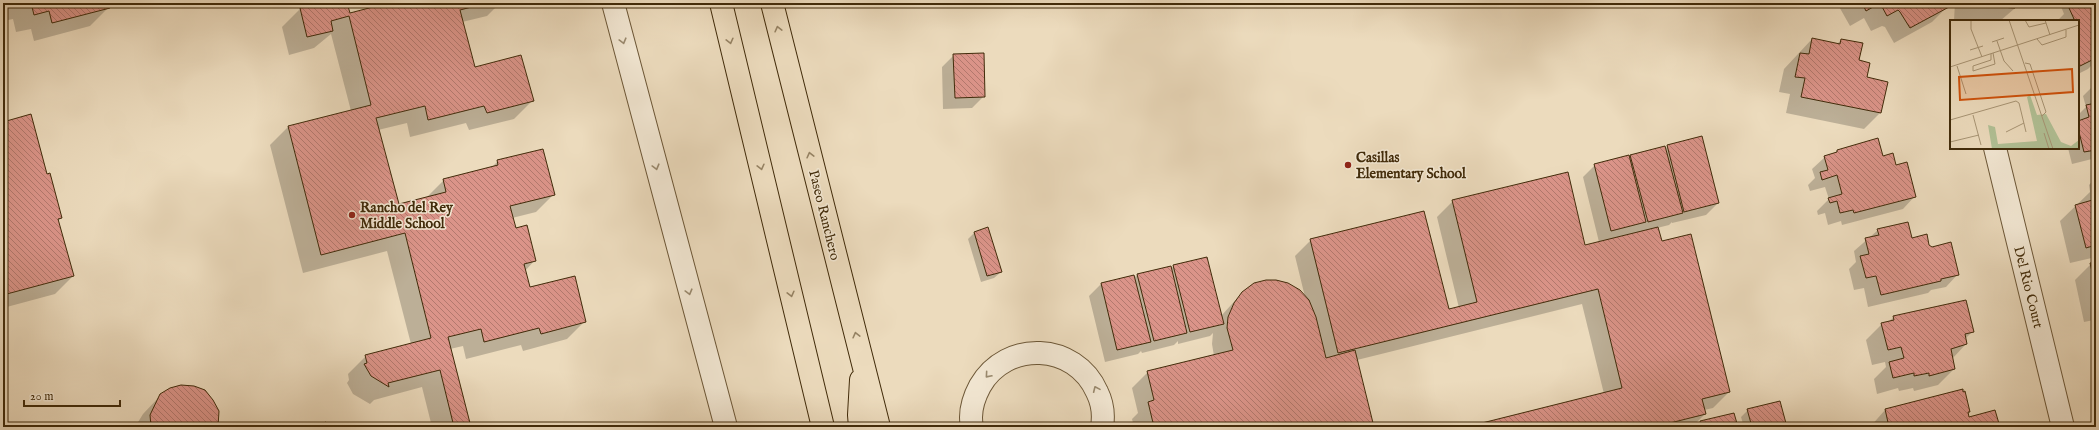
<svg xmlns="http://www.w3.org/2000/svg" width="2099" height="430" font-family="'IM FELL English',serif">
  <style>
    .shadow { fill: #0003 }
    .building { fill: url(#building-back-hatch); stroke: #412b0a }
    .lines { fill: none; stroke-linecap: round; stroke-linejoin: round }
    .minor-casing { stroke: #6c5737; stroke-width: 24 }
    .major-casing { stroke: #412b0a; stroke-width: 24 }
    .minor { stroke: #f3e8d4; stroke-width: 22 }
    .major { stroke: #ecdbbd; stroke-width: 22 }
    .oneway { stroke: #968364 }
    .oneway2 { stroke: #9a8a6f }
    .poi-dot { fill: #8f2418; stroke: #f3e8d4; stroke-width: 1.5 }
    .labels { text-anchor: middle; stroke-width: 3; stroke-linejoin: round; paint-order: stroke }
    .poi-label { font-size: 14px; font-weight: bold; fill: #412b0a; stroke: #f3e8d4; text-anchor: start }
    .street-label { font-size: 14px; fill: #412b0a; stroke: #f3e8d4 }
    .inset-road { fill: none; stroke: #a89575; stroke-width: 1 }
    .view { fill: #cf520c; fill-opacity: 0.15; stroke: #cf520c; stroke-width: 2 }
    .inset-edge { fill: none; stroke: #412b0a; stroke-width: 2 }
  </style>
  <defs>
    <pattern id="building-back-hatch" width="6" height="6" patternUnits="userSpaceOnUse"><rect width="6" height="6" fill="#db9489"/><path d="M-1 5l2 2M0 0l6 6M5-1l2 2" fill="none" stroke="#b3796e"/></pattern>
  </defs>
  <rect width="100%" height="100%" fill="#ecdbbd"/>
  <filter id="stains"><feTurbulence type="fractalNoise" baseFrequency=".005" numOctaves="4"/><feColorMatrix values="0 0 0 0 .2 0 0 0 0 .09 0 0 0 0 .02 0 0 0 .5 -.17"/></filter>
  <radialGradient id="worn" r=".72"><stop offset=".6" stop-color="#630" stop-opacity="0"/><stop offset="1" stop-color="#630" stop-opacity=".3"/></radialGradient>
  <path class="shadow" d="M3,3H110L108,5V8L90,26L34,41L31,29L16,32L13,19L3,21Z
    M315,3H346L349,14L376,6L380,3H500L487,16L462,22L474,68L532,101L514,119L469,130L466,123L410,137L407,123L378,130L398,206L425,199L444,180L491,168L498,161L554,194L536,212L512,218L515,229L535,260L525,271L530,288L585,321L567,339L523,351L521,345L466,359L463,346L450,349L470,427H432L422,387L374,400L370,404L353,394L347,383L349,380L348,374L366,356L411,344L387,251L303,273L270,145L288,127L351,111L331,34L314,48L289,55L282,27L300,9L312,6Z
    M1837,3H1946L1948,6L1932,22L1894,43L1885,27L1882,26L1871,31L1864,18L1850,26Z
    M1955,3H2021L2000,21L1954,20Z
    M2061,3H2096V61L2088,69L2078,74V21H2057L2064,14L2060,4Z
    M1812,39L1837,44L1841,40L1858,61L1865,78L1887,82L1880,113L1864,129L1786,113L1790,94L1779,92L1784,69Z
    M954,55L984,96L972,108L943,109L942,67Z
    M2096,83V158L2072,164L2068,148H2078V115L2086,107L2083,96Z
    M3,123L46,175L61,218L58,221L73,276L55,294L3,308Z
    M1668,146L1718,203L1706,215L1672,223V222L1669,225L1657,228L1661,242L1729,392L1713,408L1704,410L1705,414L1692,427H1470L1604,394L1582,304L1357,360L1373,427H1134L1132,419L1138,413L1132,388L1148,372L1214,356L1212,344L1213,333L1210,336L1178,344V341L1174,345L1142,353L1141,351L1138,354L1105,362L1089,296L1101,284L1134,276V278L1137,275L1170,267V269L1174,266L1221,316L1242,293L1305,297L1295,256L1311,240L1448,310L1459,308L1437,217L1453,201L1585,246L1599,242L1583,177L1595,165L1628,158L1631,156L1665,149Z
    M1837,151L1882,157L1896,166L1915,196L1903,209L1842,225L1841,221L1828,225L1825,213L1818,215L1817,211L1829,199L1825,187L1810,191L1808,185L1815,178L1812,169L1825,157L1834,154Z
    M2096,177V257L2070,263L2060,221L2090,192L2089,185Z
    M1878,230L1929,246L1958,274L1946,287L1931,290L1928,293L1868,307L1864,288L1854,290L1849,269L1856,262L1854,251Z
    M974,233L1001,272L994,278L981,282L968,239Z
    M2096,263V329L2094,320L2084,322L2075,280L2091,264Z
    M1894,317L1973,331L1965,339L1966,344L1952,359L1954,369L1938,385L1914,391L1913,388L1899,391L1898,388L1877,394L1874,379L1886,367L1885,362L1872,365L1866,340L1882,324L1888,322Z
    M161,395L217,427H135L143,414Z
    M1748,410L1786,427H1744L1741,417Z
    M1885,410L1969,412L1967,414L1968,418L1999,427H1870Z
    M1701,422L1737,427H1696Z"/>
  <path class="building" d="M31,3H108L110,8L52,23L49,11L34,15Z
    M319,3H347L350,13L388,3H487L460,10L475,67L521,55L534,101L487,113L484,106L428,120L425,106L376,118L399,204L446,192L443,179L498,165L497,160L543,149L555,195L510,206L516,228L527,225L536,261L524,264L530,287L575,276L586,322L541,334L539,328L484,342L481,329L448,337L471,427H454L440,370L388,383L389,387L371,376L364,364L367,363L365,355L431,338L405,233L321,255L288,126L371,105L349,16L331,21L333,31L307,37L300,8Z
    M1862,3H1880L1866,11Z
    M1880,3H1947L1949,7L1910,28L1900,12L1898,10L1887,16Z
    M1970,3H2015V8L1970,5Z
    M2079,3H2096V58L2078,67V21L2071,20L2074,19L2069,8Z
    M1812,38L1840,44L1841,39L1863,43L1859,60L1870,63L1867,77L1888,82L1881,113L1801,97L1805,78L1795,77L1800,53L1809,54Z
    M984,53L985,97L955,98L953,54Z
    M2096,103V150L2084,152L2078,128V121L2089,117L2086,105Z
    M31,114L47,174L50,173L62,218L58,219L74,276L3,295V122Z
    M1702,136L1719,203L1684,212L1667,145Z
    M1878,138L1883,156L1893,153L1896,165L1907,162L1916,197L1854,213L1853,210L1840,213L1837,201L1830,203L1828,198L1842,194L1837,175L1822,180L1820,172L1828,170L1824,156L1837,152V150Z
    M1665,146L1683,213L1648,222L1630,155Z
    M1629,155L1646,222L1611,231L1594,164Z
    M1568,172L1585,245L1658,227L1662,241L1691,234L1730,392L1702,399L1706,414L1654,427H1466L1622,388L1598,289L1338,353L1310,239L1424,211L1449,309L1477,302L1452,200Z
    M2096,199V245L2086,248L2075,205Z
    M1908,222L1912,238L1927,234L1929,245L1932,247L1951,242L1959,275L1941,279V281L1881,295L1876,276L1866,278L1860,256L1869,254L1865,238L1879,235L1877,229Z
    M988,227L1002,272L987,276L974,232Z
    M1207,257L1224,324L1190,332L1173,265Z
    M2096,262V289L2090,263Z
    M1171,266L1187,333L1154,341L1137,274Z
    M1134,275L1151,342L1117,350L1101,283Z
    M1266,280H1276L1288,283L1300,290L1309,300L1316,317L1326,358L1355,350L1374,427H1154L1148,402L1154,400L1147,371L1233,350L1227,328L1228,317L1234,303L1242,292L1254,283Z
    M1966,300L1974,332L1965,334L1967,344L1951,349L1955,369L1929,376V373L1914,376V373L1893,378L1889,362L1904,358L1901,347L1888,350L1881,323L1894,320L1893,316Z
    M181,385L194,386L205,390L213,400L219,411L218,427H151L150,415L160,394L170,388Z
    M1963,389V392L1965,391L1970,412H1968L1969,417L1995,410L2000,427H1889L1885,409Z
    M1780,401L1787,427H1752L1747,409Z
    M1734,413L1738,427H1702L1700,421Z
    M326,422L328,427H301L319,423V425Z"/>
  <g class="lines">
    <defs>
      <path id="minor" d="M613,3L726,427
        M1995,148L2063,427
        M972,427C969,413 973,399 980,386C1006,340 1075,342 1097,392C1102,402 1104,415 1102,427"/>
      <path id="major" d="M721,3L823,427
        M772,3L879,427
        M860,427L859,415L861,380"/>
    </defs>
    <use href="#minor" class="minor-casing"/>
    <use href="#major" class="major-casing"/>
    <use href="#minor" class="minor"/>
    <use href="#major" class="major"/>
  </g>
  <defs><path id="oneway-chevron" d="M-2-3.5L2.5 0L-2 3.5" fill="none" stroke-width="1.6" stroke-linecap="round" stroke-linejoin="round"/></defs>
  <g class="oneway">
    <use href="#oneway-chevron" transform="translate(778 29) rotate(-104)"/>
    <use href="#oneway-chevron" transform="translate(730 41) rotate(76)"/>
    <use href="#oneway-chevron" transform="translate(810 155) rotate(-104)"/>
    <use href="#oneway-chevron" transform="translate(761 167) rotate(76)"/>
    <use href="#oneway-chevron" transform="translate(791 294) rotate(76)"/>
    <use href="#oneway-chevron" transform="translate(856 335) rotate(-104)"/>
  </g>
  <g class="oneway2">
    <use href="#oneway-chevron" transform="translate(623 41) rotate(75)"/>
    <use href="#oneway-chevron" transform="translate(656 167) rotate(75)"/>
    <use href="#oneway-chevron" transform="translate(689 292) rotate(75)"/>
    <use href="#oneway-chevron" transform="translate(988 375) rotate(131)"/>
    <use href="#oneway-chevron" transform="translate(1096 389) rotate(-114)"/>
  </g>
  <g class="poi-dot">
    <circle cx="1348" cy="165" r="4"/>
    <circle cx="352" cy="215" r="4"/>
  </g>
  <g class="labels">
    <g class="poi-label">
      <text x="1356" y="162">Casillas<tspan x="1356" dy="16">Elementary School</tspan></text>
      <text x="360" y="212">Rancho del Rey<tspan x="360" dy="16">Middle School</tspan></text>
    </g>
    <g class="street-label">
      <text transform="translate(825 215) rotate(76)" y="5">Paseo Ranchero</text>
      <text transform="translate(2029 287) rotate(76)" y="5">Del Rio Court</text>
    </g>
  </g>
  <g transform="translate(1950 20)">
    <rect width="129" height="129" fill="#ecdbbd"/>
    <path d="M80,75L87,95L96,94L111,122L121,126L129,120V129H42L38,105L45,107L48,124L87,121L77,77Z" fill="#b1c196"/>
    <path class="inset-road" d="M21,0V9L32,37M59,0L103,129M75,0L79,7L96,3M95,0L100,15M87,19L92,25L116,17V10M47,21L54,41L63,51M42,22L54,18M20,30L33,26M41,34V40L23,46V51L45,44L43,33M75,43L80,44L96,92L92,96M7,46L16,74M0,47L129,5M23,95L31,125M0,100L66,81L69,83L76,112M56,112L74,103M94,113L99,129M0,122L29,115"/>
    <path class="view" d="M122,49L123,72L10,80L9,57Z"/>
    <rect width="129" height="129" class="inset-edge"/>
  </g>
  <rect width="2099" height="430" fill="none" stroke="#ecdbbd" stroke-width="16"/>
  <rect x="4" y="4" width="2091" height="422" fill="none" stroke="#412b0a" stroke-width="2"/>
  <rect x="8" y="8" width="2083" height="414" fill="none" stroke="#412b0a"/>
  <path d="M24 400v6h96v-6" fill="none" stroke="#412b0a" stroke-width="2"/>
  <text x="30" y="400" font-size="12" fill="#412b0a" stroke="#f3e8d4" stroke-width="3" paint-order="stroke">20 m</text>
  <rect width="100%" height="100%" filter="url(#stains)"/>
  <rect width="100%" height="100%" fill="url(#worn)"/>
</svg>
